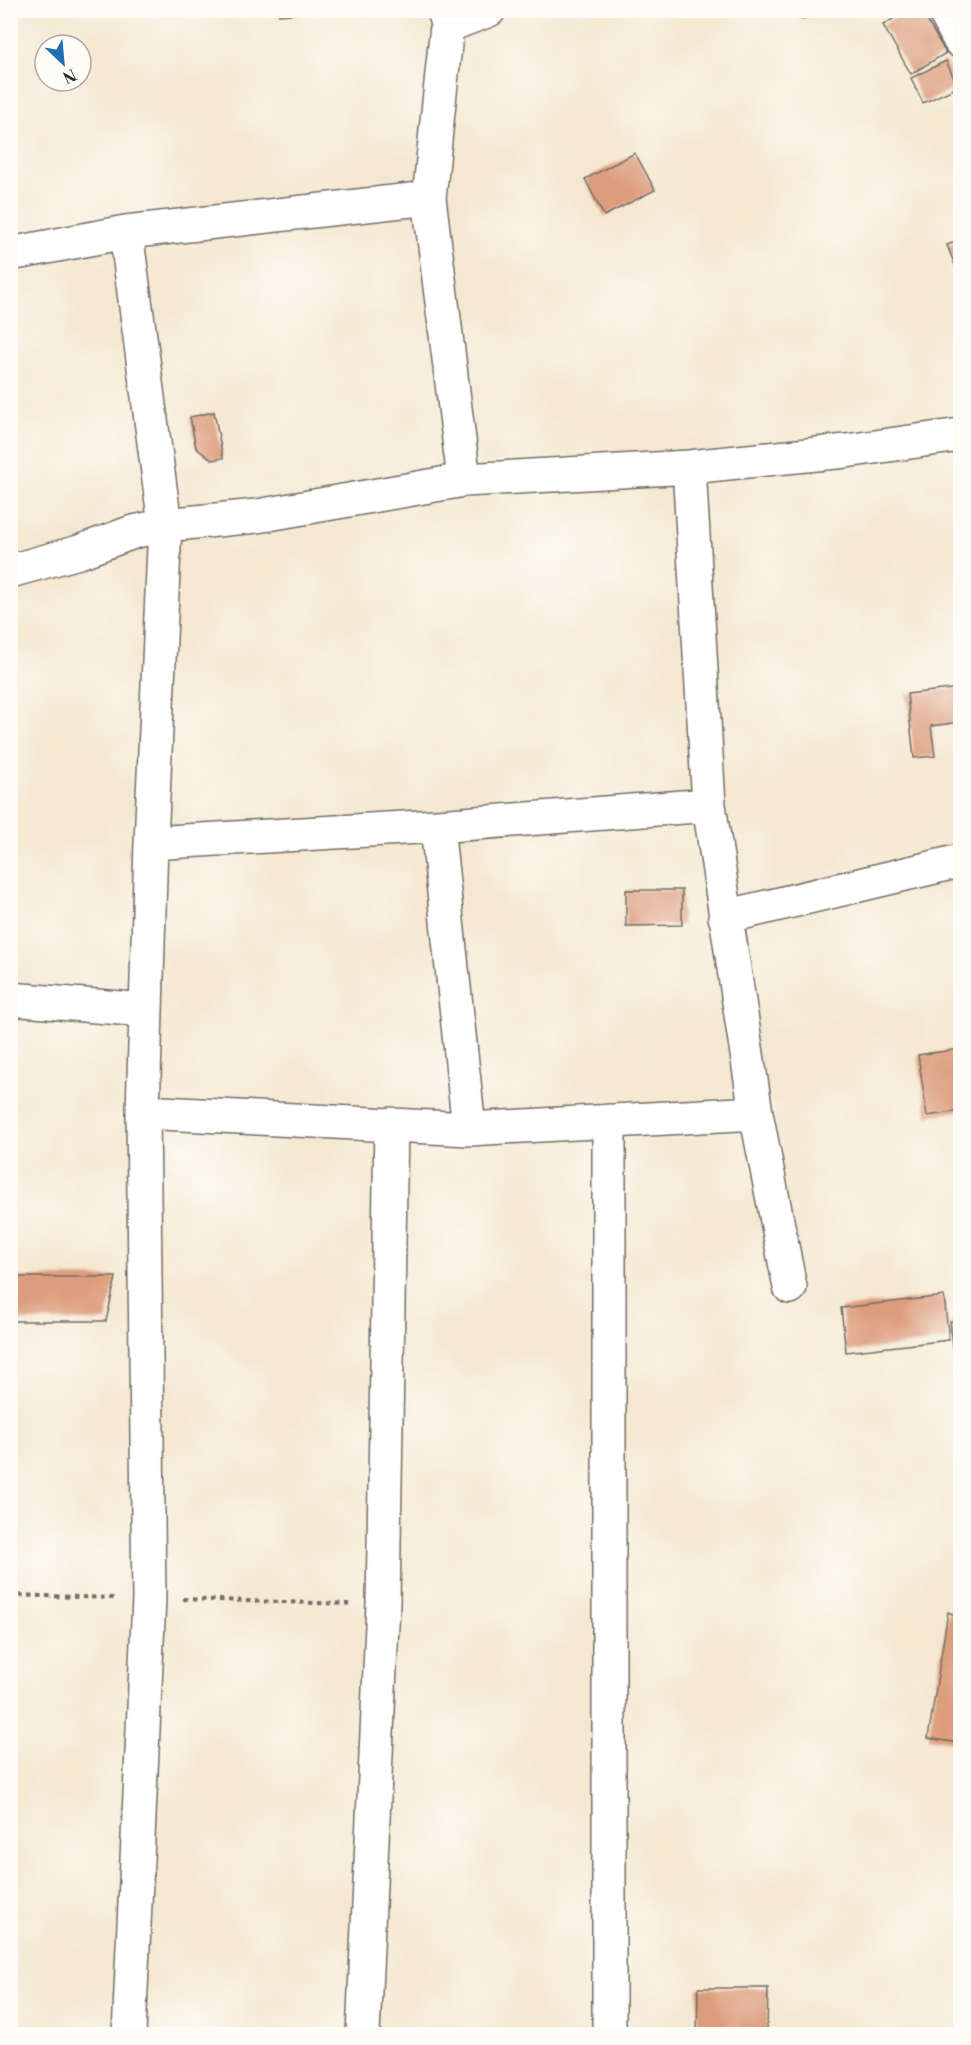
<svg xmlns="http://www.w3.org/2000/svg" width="971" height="2045" font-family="'Libre Bodoni',serif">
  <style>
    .building { fill: #dd9d7d }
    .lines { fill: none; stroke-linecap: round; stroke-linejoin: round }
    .minor-casing { stroke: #726d65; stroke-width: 36 }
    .path { stroke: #726d65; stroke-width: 4; stroke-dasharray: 4.5 4.5; stroke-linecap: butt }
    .minor { stroke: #fff; stroke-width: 33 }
  </style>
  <rect width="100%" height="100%" fill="#fdfcf7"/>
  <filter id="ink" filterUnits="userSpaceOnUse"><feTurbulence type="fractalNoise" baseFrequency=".0167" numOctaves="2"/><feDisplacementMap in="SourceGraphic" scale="12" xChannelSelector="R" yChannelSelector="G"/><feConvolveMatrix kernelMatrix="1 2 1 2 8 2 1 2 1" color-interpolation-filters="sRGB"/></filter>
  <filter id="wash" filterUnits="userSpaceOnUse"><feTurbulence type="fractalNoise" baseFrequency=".008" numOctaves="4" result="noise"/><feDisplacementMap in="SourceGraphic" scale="24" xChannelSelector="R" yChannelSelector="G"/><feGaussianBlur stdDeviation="1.35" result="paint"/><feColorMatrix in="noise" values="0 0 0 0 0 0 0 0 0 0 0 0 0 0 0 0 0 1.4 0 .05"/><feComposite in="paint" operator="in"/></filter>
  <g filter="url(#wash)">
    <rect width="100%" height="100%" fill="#f5e8d2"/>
    <g id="blocks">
      <path class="building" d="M278,10H314V12L279,15Z
        M798,10H827V11L801,19Z
        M908,10H921L946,53L911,74L883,25Z
        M946,61L958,87L923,103L911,78Z
        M635,153L655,190L604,216L585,179Z
        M960,240V278L947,245Z
        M214,412L223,458L212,460L196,448L190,417Z
        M960,688V722L931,726L935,756L914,758L907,694Z
        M626,890H682V925L626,926Z
        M960,1049V1111L927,1116L918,1055Z
        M10,1277H116L106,1321H10Z
        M944,1296L949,1340L846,1352L841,1308Z
        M960,1319V1375H957L950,1321Z
        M948,1612L960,1617V1743L928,1738Z
        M698,1988H768L767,2034H697Z"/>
    </g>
  </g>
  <g filter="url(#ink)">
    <use href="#blocks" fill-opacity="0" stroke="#726d65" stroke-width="1.5"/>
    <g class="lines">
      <defs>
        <path id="minor" d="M444,10L447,26L429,198L464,480
          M944,10L960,41
          M447,26L489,10
          M126,232L165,525L151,843L143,1112L149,1599L129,2034
          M10,254L126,232L429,198
          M689,467L709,805L756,1113L790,1287
          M10,571L79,552L133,532L165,525L257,516L464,480L689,467L846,451L960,435
          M437,826L469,1129
          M151,843L437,826L709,805
          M725,917L960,861
          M10,999L145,1010
          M143,1112L469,1129L756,1113
          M363,2034L383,1604L391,1124
          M609,2034V1121"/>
      </defs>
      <use href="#minor" class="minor-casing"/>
      <path class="path" d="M10,1595L115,1598
        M183,1599L349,1604"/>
      <use href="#minor" class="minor"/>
    </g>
  </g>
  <rect width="971" height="2045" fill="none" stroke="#fdfcf7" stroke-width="36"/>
  <g transform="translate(63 63) rotate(154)"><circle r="28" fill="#fdfcf7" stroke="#a9a8a5" stroke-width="1.5"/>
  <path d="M0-4.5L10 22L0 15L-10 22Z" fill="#1f6fb2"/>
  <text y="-9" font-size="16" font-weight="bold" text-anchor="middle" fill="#2b2b2b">N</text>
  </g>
</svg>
